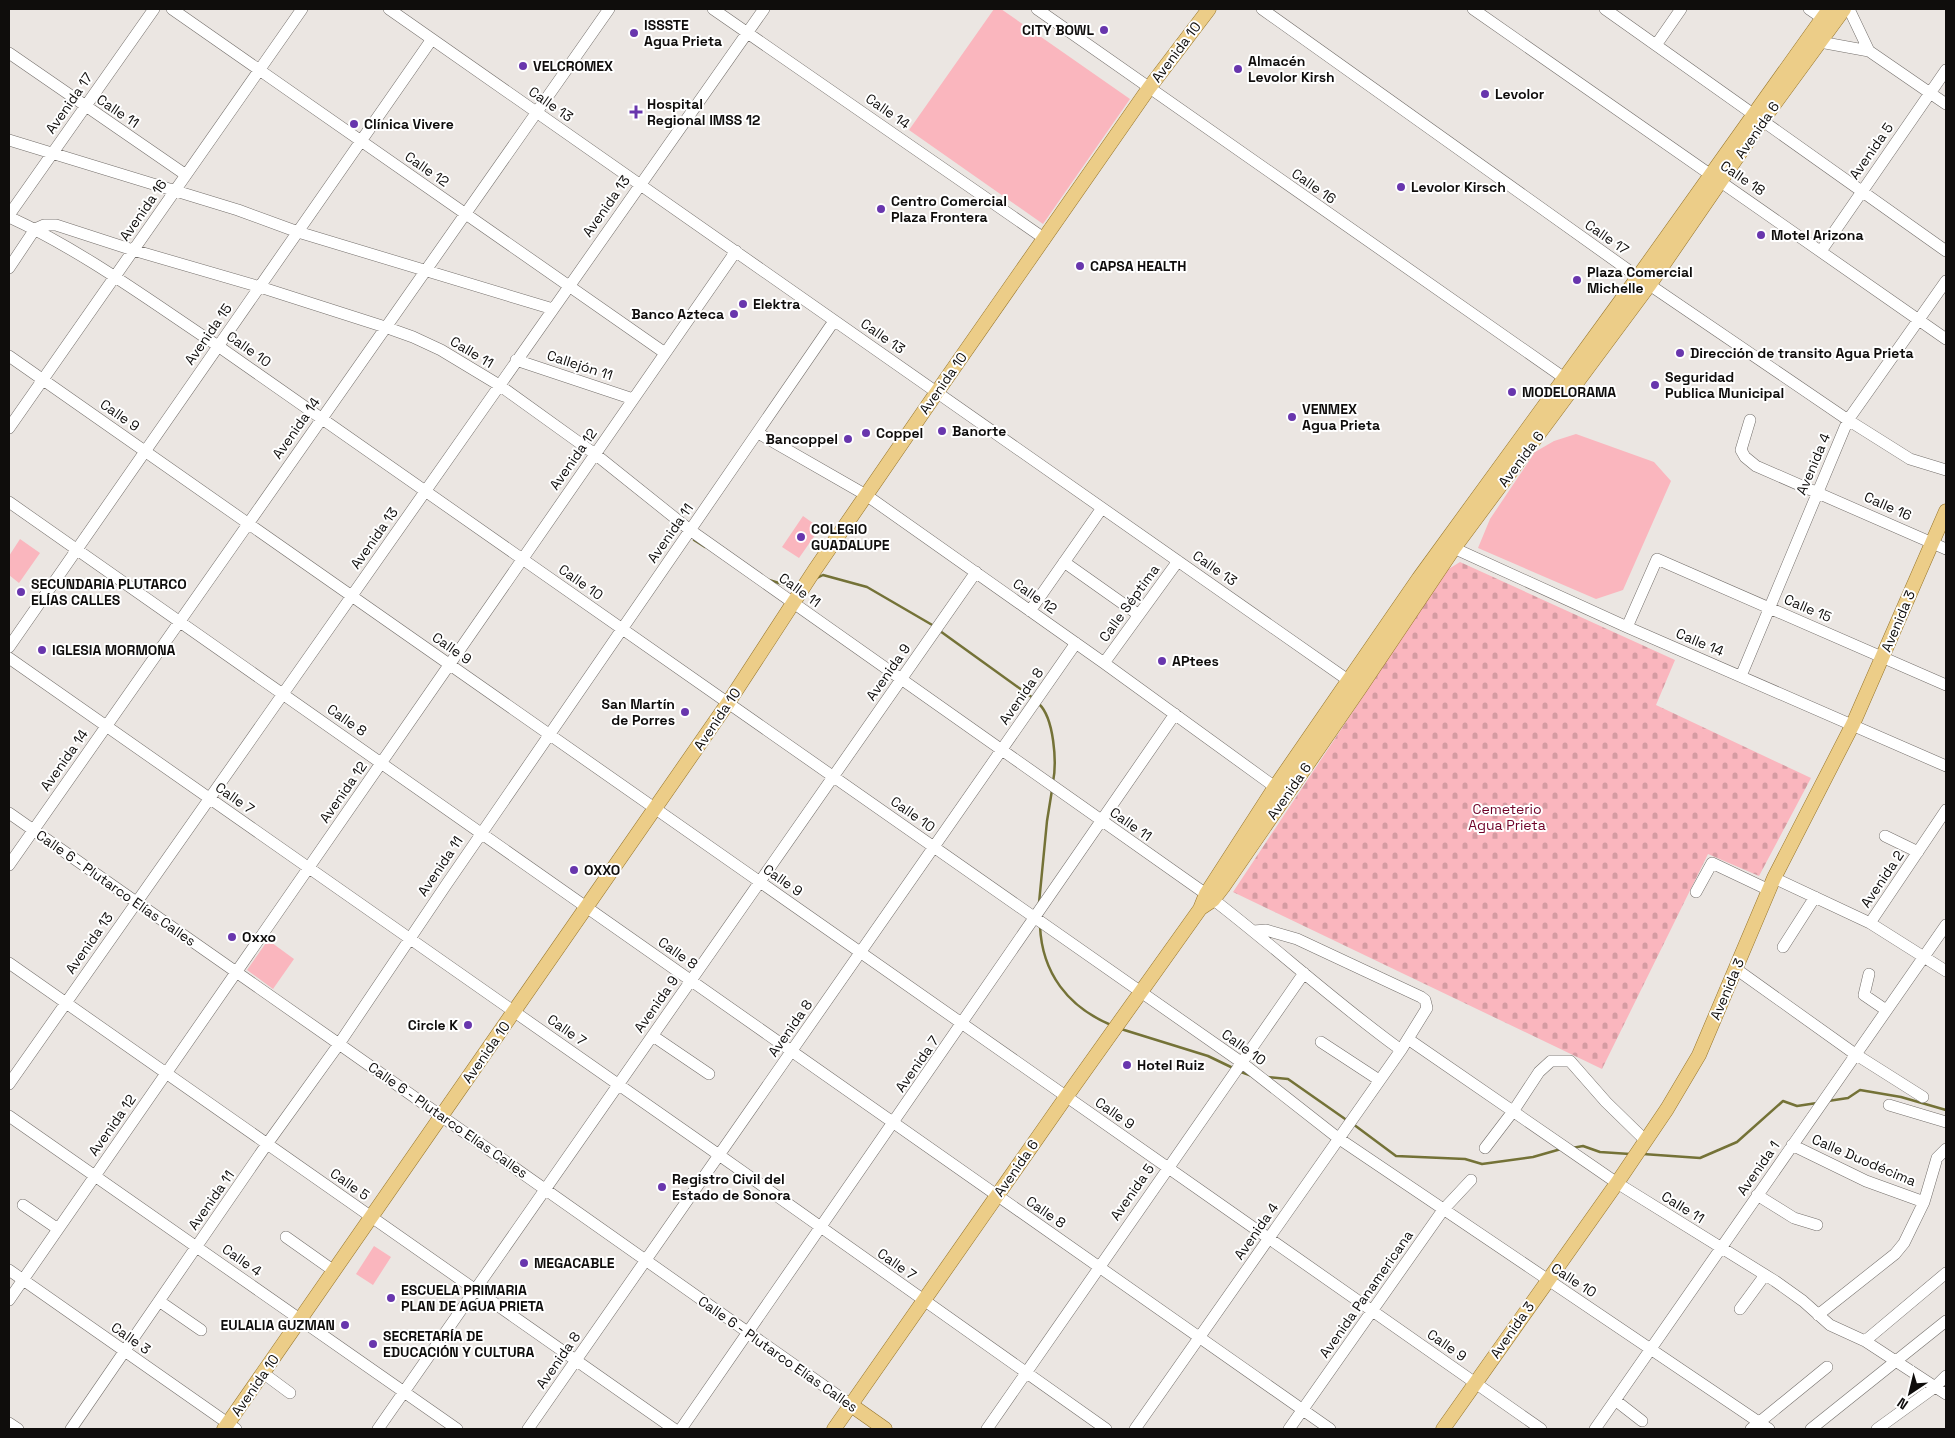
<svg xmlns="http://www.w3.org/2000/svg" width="1955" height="1438" font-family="'Space Grotesk',sans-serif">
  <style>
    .cemetery { fill: url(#cemetery-stones) }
    .green { fill: #fab6be }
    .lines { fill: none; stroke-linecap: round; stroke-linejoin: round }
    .stream { stroke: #747237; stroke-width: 2.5 }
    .minor-casing { stroke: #746f6b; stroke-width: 12 }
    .major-casing { stroke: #967429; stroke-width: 15 }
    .minor { stroke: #fff; stroke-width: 11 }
    .major { stroke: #eccd88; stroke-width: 14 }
    .poi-dot { fill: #6836ad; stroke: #fff; stroke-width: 2 }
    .labels { text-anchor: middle; stroke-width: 4; stroke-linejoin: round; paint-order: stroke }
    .poi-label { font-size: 14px; font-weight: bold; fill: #0f0d0c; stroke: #fff; text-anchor: start }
    .street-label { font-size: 14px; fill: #0f0d0c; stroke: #fff }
    .park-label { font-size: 14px; fill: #6f0228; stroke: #fff }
  </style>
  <defs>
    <pattern id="cemetery-stones" width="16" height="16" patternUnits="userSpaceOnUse" patternTransform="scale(1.25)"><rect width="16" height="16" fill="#fab6be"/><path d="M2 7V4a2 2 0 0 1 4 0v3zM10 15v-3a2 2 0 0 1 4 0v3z" fill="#d59ba2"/></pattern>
  </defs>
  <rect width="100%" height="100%" fill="#ebe6e2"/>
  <path class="cemetery" d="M1460,562L1675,660L1656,705L1811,778L1759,876L1708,854L1602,1069L1233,892L1447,570Z"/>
  <path class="green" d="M994,9H1001L1130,99L1043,224L909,130Z
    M1576,434L1654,462L1671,481L1623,590L1596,599L1478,548L1490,519L1535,452L1554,441Z
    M803,516L820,528L799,558L782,547Z
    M20,539L40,553L19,583L9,575V556Z
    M268,940L294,959L273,989L247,970Z
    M374,1246L391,1257L373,1285L356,1274Z"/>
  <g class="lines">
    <path class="stream" d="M694,540L705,547
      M817,578L823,575L867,587L934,626
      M769,580L792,587L798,585
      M940,631L1033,698
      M1039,704C1054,718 1057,762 1053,782
      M1039,903L1047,821L1052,790
      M1040,926C1042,973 1068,1007 1111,1025
      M1121,1029L1208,1056L1233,1068
      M1241,1072L1252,1076
      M1267,1077L1288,1079L1348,1121
      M1828,1101L1848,1098L1860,1090L1901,1097L1946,1110
      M1353,1124L1396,1156L1465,1159L1482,1164L1533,1157L1561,1149
      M1572,1148L1583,1146L1600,1152L1630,1154
      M1643,1154L1700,1158L1737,1142L1783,1101L1797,1106L1817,1103"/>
    <defs>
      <path id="minor" d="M172,9L665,353
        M389,9L1355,685
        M713,9L1045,239
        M1037,9L1570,382
        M1262,9L1638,277L1848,420L1910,459L1946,470
        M1473,9L1946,339
        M1605,9L1946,251
        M1809,9L1828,22
        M1849,9L1869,51
        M1820,42L1869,51L1946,104
        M1656,45L1681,9
        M9,53L186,175
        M9,140L238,210L298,232L553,309
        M9,215L154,9
        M9,217C83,251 150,301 218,346L1241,1062L1338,1138L1769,1429
        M1821,251L1946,70
        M9,268L35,229L44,225H56L133,250L260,287L385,327L413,337L441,350L499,385L595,454L690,530L1206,894C1272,944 1333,1001 1401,1050
        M9,356L1541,1429
        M516,360L633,399
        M1750,420L1741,450L1745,457L1756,466L1946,549
        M9,428L302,9
        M758,433L866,495L1104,663L1275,787L1282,790
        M9,502L1330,1429
        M1447,545L1627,627L1946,766
        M1064,562L1139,615
        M1030,611L1102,508
        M1627,627L1657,559L1946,685
        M9,647L432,39
        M9,658L719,1155L1106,1429
        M1104,663L1178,561
        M1741,676L1848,420L1946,281
        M9,813L339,1044L851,1405
        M1885,836L1918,852
        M9,865L609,9
        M1774,878L1870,923L1946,971
        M1696,892L1712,863L1769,890
        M1870,923L1946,810
        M1783,947L1815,897
        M9,963L674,1429
        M1736,969L1855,1054L1923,1097
        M1869,974L1864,995L1886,1010
        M653,1036L709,1074
        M1408,1039L1617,1183L1775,1281L1803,1301L1830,1325L1865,1341L1946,1394
        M1321,1042L1379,1080
        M9,1084L764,9
        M1889,1105L1946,1122
        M9,1116L457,1429
        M1792,1145L1866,1181L1924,1202
        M1485,1148L1514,1110L1539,1072L1551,1061H1570L1606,1102L1646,1141
        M1757,1195L1794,1218L1817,1225
        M23,1205L58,1229
        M286,1237L334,1271
        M9,1270L236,1429
        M9,1300L736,251
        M159,1301L201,1330
        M1740,1309L1765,1275
        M1818,1315L1895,1254L1904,1243L1924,1202L1937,1158L1946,1149
        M1865,1341L1946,1273
        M263,1373L290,1393
        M1615,1400L1642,1421
        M9,1423L18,1429
        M71,1429L267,1144L339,1044L446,885L834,321
        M378,1429L976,572
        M528,1429L1076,643
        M681,1429L1175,714
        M987,1429L1304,973
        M1135,1429L1401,1050L1427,1008L1425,1000L1421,997L1297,939L1266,930L1254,931
        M1289,1429L1443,1210L1471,1180
        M1595,1429L1946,925
        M1751,1429L1827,1367
        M1811,1429L1946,1321
        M1877,1429L1935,1387L1946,1376"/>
      <path id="major" d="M1201,908L1213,900L1223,887L1360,688L1454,548L1650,284L1762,121L1844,9
        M851,1405L885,1429
        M224,1429L728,703L814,571L937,392L1149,88L1209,9
        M834,1429L1066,1097L1200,909L1206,894L1275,787L1419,578L1638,277L1829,9
        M1443,1429L1617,1183L1667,1109L1699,1055L1774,878L1853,724L1946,511"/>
    </defs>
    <use href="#minor" class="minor-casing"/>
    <use href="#major" class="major-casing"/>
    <use href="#minor" class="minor"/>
    <use href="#major" class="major"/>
  </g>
  <g class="poi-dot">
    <circle cx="1104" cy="30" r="5"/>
    <circle cx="634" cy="33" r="5"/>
    <circle cx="523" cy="66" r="5"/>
    <circle cx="1238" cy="69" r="5"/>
    <circle cx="1485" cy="94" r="5"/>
    <path d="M633.5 104.5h5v5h5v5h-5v5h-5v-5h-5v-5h5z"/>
    <circle cx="354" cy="124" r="5"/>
    <circle cx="1401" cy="187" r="5"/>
    <circle cx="881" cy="209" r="5"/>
    <circle cx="1761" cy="235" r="5"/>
    <circle cx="1080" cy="266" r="5"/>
    <circle cx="1577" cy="280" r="5"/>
    <circle cx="743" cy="304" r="5"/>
    <circle cx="734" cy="314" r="5"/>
    <circle cx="1680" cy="353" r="5"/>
    <circle cx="1655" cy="385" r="5"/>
    <circle cx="1512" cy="392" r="5"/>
    <circle cx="1292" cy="417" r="5"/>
    <circle cx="942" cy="431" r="5"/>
    <circle cx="866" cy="433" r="5"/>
    <circle cx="848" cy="439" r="5"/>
    <circle cx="801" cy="537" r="5"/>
    <circle cx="21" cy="592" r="5"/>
    <circle cx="42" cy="650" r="5"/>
    <circle cx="1162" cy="661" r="5"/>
    <circle cx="685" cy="712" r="5"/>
    <circle cx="574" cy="870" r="5"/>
    <circle cx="232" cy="937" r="5"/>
    <circle cx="468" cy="1025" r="5"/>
    <circle cx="1127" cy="1065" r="5"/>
    <circle cx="662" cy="1187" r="5"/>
    <circle cx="524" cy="1263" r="5"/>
    <circle cx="391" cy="1298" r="5"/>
    <circle cx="345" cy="1325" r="5"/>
    <circle cx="373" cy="1344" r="5"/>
  </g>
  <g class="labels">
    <g class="poi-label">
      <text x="644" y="30">ISSSTE<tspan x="644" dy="16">Agua Prieta</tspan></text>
      <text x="1094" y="35" text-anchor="end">CITY BOWL</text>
      <text x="1248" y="66">Almacén<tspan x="1248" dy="16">Levolor Kirsh</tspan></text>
      <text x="533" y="71">VELCROMEX</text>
      <text x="1495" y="99">Levolor</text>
      <text x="647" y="109">Hospital<tspan x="647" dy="16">Regional IMSS 12</tspan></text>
      <text x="364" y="129">Clínica Vivere</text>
      <text x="1411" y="192">Levolor Kirsch</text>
      <text x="891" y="206">Centro Comercial<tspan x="891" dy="16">Plaza Frontera</tspan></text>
      <text x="1771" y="240">Motel Arizona</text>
      <text x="1090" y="271">CAPSA HEALTH</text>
      <text x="1587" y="277">Plaza Comercial<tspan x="1587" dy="16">Michelle</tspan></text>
      <text x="753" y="309">Elektra</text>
      <text x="724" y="319" text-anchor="end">Banco Azteca</text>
      <text x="1690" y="358">Dirección de transito Agua Prieta</text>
      <text x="1665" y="382">Seguridad<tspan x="1665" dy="16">Publica Municipal</tspan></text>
      <text x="1522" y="397">MODELORAMA</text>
      <text x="1302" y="414">VENMEX<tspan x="1302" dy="16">Agua Prieta</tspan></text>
      <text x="952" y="436">Banorte</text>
      <text x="876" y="438">Coppel</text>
      <text x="838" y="444" text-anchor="end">Bancoppel</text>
      <text x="811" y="534">COLEGIO<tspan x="811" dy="16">GUADALUPE</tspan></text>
      <text x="31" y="589">SECUNDARIA PLUTARCO<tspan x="31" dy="16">ELÍAS CALLES</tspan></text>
      <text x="52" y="655">IGLESIA MORMONA</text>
      <text x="1172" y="666">APtees</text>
      <text x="675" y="709" text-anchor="end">San Martín<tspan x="675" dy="16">de Porres</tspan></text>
      <text x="584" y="875">OXXO</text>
      <text x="242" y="942">Oxxo</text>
      <text x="458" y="1030" text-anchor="end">Circle K</text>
      <text x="1137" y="1070">Hotel Ruiz</text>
      <text x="672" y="1184">Registro Civil del<tspan x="672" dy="16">Estado de Sonora</tspan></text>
      <text x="534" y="1268">MEGACABLE</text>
      <text x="401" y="1295">ESCUELA PRIMARIA<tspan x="401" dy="16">PLAN DE AGUA PRIETA</tspan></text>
      <text x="335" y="1330" text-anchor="end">EULALIA GUZMAN</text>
      <text x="383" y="1341">SECRETARÍA DE<tspan x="383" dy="16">EDUCACIÓN Y CULTURA</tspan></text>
    </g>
    <g class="street-label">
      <text transform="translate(1176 52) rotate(-53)" y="5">Avenida 10</text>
      <text transform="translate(69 103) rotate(-55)" y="5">Avenida 17</text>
      <text transform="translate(551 104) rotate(35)" y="5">Calle 13</text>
      <text transform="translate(118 111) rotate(34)" y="5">Calle 11</text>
      <text transform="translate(888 111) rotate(35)" y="5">Calle 14</text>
      <text transform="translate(1757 130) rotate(-55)" y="5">Avenida 6</text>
      <text transform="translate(1871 151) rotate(-55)" y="5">Avenida 5</text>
      <text transform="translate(427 169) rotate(35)" y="5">Calle 12</text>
      <text transform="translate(1743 178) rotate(34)" y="5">Calle 18</text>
      <text transform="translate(1314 186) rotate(35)" y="5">Calle 16</text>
      <text transform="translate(606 206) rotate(-55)" y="5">Avenida 13</text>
      <text transform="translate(143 210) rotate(-55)" y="5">Avenida 16</text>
      <text transform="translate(1607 237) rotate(35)" y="5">Calle 17</text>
      <text transform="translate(208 334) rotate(-55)" y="5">Avenida 15</text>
      <text transform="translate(883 336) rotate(35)" y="5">Calle 13</text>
      <text transform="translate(249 349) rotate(35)" y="5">Calle 10</text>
      <text transform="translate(472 352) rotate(31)" y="5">Calle 11</text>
      <text transform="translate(580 365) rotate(18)" y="5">Callejón 11</text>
      <text transform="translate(943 383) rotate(-55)" y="5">Avenida 10</text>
      <text transform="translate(120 415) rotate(35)" y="5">Calle 9</text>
      <text transform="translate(296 428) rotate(-55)" y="5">Avenida 14</text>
      <text transform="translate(573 459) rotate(-55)" y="5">Avenida 12</text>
      <text transform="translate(1521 459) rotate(-53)" y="5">Avenida 6</text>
      <text transform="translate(1813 464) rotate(-67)" y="5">Avenida 4</text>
      <text transform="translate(1888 506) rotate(24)" y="5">Calle 16</text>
      <text transform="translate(670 533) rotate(-55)" y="5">Avenida 11</text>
      <text transform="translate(374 538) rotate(-55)" y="5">Avenida 13</text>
      <text transform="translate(1215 568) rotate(35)" y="5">Calle 13</text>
      <text transform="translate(581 582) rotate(35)" y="5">Calle 10</text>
      <text transform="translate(800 590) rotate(36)" y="5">Calle 11</text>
      <text transform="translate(1035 596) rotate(35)" y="5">Calle 12</text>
      <text transform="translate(1129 603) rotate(-54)" y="5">Calle Séptima</text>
      <text transform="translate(1808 608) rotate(23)" y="5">Calle 15</text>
      <text transform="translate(1898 621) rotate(-67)" y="5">Avenida 3</text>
      <text transform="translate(1700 642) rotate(23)" y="5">Calle 14</text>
      <text transform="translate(452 648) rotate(35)" y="5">Calle 9</text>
      <text transform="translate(888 672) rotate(-55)" y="5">Avenida 9</text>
      <text transform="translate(1021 696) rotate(-55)" y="5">Avenida 8</text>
      <text transform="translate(717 719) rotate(-56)" y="5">Avenida 10</text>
      <text transform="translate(347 720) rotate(35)" y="5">Calle 8</text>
      <text transform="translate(64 760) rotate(-55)" y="5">Avenida 14</text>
      <text transform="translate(1289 791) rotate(-55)" y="5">Avenida 6</text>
      <text transform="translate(343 792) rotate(-55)" y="5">Avenida 12</text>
      <text transform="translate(235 798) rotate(35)" y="5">Calle 7</text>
      <text transform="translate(913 814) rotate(35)" y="5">Calle 10</text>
      <text transform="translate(1131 824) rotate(35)" y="5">Calle 11</text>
      <text transform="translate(440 866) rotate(-56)" y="5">Avenida 11</text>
      <text transform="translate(1882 879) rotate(-56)" y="5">Avenida 2</text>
      <text transform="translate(783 880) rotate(35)" y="5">Calle 9</text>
      <text transform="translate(116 888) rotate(35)" y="5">Calle 6 - Plutarco Elías Calles</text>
      <text transform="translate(89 943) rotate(-55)" y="5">Avenida 13</text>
      <text transform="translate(678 953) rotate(35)" y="5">Calle 8</text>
      <text transform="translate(1727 989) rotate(-67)" y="5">Avenida 3</text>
      <text transform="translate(656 1004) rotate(-55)" y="5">Avenida 9</text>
      <text transform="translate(790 1028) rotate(-55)" y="5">Avenida 8</text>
      <text transform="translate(567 1030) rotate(35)" y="5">Calle 7</text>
      <text transform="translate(1244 1047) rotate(36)" y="5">Calle 10</text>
      <text transform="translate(486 1052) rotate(-55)" y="5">Avenida 10</text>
      <text transform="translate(917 1064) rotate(-55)" y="5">Avenida 7</text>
      <text transform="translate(1115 1113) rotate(35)" y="5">Calle 9</text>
      <text transform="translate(448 1120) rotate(35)" y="5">Calle 6 - Plutarco Elías Calles</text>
      <text transform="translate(112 1125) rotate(-55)" y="5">Avenida 12</text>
      <text transform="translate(1864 1160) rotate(23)" y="5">Calle Duodécima</text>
      <text transform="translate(1016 1168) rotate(-55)" y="5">Avenida 6</text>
      <text transform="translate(1758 1168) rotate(-55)" y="5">Avenida 1</text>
      <text transform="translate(350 1184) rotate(35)" y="5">Calle 5</text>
      <text transform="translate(1132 1192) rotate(-55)" y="5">Avenida 5</text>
      <text transform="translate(211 1200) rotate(-55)" y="5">Avenida 11</text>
      <text transform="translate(1683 1207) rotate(32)" y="5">Calle 11</text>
      <text transform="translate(1046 1212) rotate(35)" y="5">Calle 8</text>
      <text transform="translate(1256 1231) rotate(-55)" y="5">Avenida 4</text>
      <text transform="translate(242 1260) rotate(35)" y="5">Calle 4</text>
      <text transform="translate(897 1264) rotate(35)" y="5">Calle 7</text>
      <text transform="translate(1574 1280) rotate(33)" y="5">Calle 10</text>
      <text transform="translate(1366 1294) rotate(-55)" y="5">Avenida Panamericana</text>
      <text transform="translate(1512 1330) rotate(-55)" y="5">Avenida 3</text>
      <text transform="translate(131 1338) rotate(35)" y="5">Calle 3</text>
      <text transform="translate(1447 1345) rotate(35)" y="5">Calle 9</text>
      <text transform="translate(778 1354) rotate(35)" y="5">Calle 6 - Plutarco Elías Calles</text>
      <text transform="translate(558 1360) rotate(-55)" y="5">Avenida 8</text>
      <text transform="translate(255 1385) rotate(-55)" y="5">Avenida 10</text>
    </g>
    <g class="park-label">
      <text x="1507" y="814">Cemeterio<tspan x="1507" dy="16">Agua Prieta</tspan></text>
    </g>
  </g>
  <rect width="1955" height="1438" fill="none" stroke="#0f0d0c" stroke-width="20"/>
  <g transform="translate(1910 1393) rotate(215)" stroke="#ffffff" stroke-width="4" paint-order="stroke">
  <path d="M0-4L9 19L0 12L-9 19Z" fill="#0f0d0c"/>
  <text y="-8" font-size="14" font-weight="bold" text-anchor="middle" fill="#0f0d0c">N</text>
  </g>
</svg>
